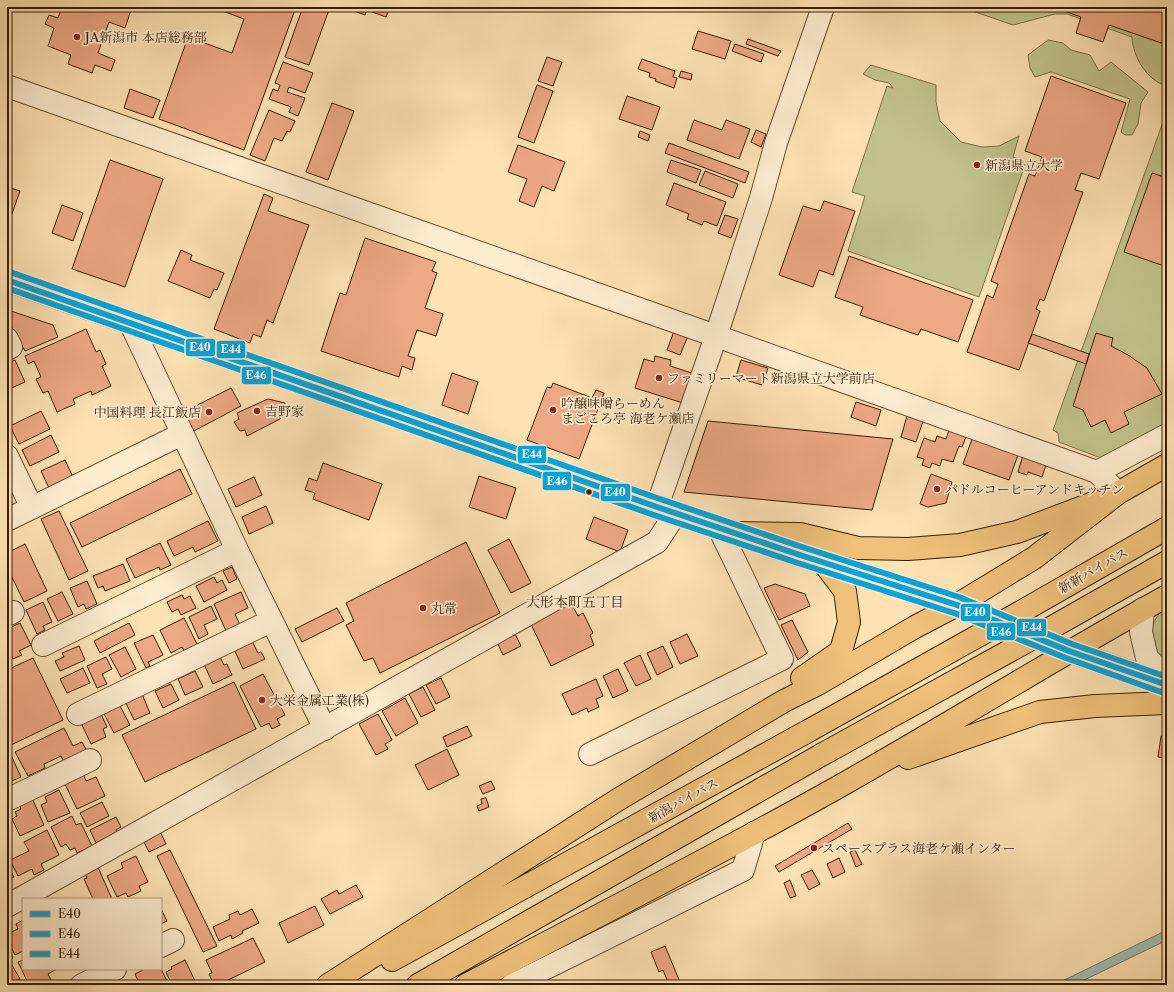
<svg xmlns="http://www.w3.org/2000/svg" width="1174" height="992" font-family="'Libre Caslon Text','Noto Serif JP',serif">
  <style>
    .green { fill: #c2c38c; stroke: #7d7048 }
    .water { fill: #a1bdb3; stroke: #777d6d }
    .building { fill: #eda886; stroke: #381e05 }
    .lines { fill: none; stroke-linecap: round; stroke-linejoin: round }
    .street-casing { stroke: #6a4f31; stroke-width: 24 }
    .primary-casing { stroke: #381e05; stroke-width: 24 }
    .highway-casing { stroke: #381e05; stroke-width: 24 }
    .street { stroke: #feecce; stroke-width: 22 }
    .primary { stroke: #efc17a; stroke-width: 22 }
    .highway { stroke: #efc17a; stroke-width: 22 }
    .highway-bridge-casing { stroke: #381e05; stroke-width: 24; stroke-linecap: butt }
    .highway-bridge { stroke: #efc17a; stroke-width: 22 }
    .bus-1-casing { stroke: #feecce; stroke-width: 9 }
    .bus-2-casing { stroke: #feecce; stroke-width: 9 }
    .bus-3-casing { stroke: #feecce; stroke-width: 9 }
    .bus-1 { stroke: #08a3da; stroke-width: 6 }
    .bus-2 { stroke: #08a3da; stroke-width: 6 }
    .bus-3 { stroke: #08a3da; stroke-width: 6 }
    .poi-dot { fill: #8f2418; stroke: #feecce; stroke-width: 1.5 }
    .bus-dot { fill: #381e05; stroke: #feecce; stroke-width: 1.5 }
    .labels { text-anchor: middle; stroke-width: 3.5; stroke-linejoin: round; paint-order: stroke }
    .poi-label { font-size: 13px; fill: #381e05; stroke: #feecce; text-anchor: start }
    .street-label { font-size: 13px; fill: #381e05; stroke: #feecce }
    .neighbourhood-label { font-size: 14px; fill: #381e05; stroke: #feecce }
    .line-badge { stroke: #feecce; stroke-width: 1.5 }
    .badge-label { font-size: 11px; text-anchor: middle; font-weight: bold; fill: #fff }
  </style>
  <rect width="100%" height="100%" fill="#fee2b4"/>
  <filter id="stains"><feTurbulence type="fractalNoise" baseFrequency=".005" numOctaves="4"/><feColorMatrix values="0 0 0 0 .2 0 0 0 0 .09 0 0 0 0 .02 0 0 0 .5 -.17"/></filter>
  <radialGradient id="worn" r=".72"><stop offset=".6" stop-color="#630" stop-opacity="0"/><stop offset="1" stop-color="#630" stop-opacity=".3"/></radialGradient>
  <path class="green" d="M961,7H1167V86C1147,81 1133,57 1132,37L1067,14H1055L1013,25Z
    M1048,40L1063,43L1071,50L1090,55L1099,71L1111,62L1148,92L1141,103L1138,124L1132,135H1125L1121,132L1130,99L1051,72L1035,77L1030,68L1028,55Z
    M871,65L936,85V102L940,121L961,142L982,147L999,146L1019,136L1013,157L1026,162L979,297L848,251L865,196L852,192L887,86L893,88L889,83L875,80L863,74Z
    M1163,122L1167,123V429L1106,460L1059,442L1058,433L1053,430Z
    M1167,607V666C1163,661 1157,657 1154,651C1146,637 1153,615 1167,607Z"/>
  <path class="water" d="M1167,930V940L1074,985H1054Z"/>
  <path class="building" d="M62,7H132L125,28L109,22L98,53L115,60L111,71L95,65L92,73L68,64L71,55L48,46L54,28L45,24L49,15L58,18Z
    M212,7H296L244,150L159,119L188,37L232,53L244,19Z
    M303,7H330L309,65L285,57Z
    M350,7H390L386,17L367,10L365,15L349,9Z
    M1053,7H1167V45L1109,25L1103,42L1076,33L1081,17Z
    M698,31L731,41L725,59L692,49Z
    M748,39L781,51L778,56L746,44Z
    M735,44L764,54L761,62L732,51Z
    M547,57L562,62L553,86L538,81Z
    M642,59L675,71L673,77L677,78L674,88L655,81L656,79L649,77L650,73L638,69Z
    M283,62L313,73L305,93L289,87L287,92L305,98L298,116L289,112L291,107L269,99L273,89L278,91L280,85L275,83Z
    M681,71L692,74L691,80L679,77Z
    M1051,76L1126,103L1099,179L1081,173L1075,190L1083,192L1044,301L1040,299L1036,309L1040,311L1019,370L967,352L987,295L993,298L998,284L991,281L1029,174L1035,176L1042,157L1025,151Z
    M537,85L553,91L534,143L518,137Z
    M130,89L160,100L153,118L124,108Z
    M627,96L660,107L652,130L619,119Z
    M332,103L354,111L328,180L306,172Z
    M269,110L295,121L290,132L287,131L282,141L274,138L265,161L250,155Z
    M694,120L722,130L726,120L750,129L739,159L687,140Z
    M756,130L766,134L761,147L751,142Z
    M640,131L650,135L648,141L638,137Z
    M669,143L749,172L745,183L665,153Z
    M518,145L565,162L554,191L542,186L534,207L519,201L527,179L508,172Z
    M110,160L163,179L125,287L72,269Z
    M671,160L701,170L696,183L667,172Z
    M705,171L738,184L733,198L699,185Z
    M1152,173L1167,178V267L1124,252Z
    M674,183L726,202L717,226L704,221L702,225L687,219L689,214L666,205Z
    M7,187L20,191L7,228Z
    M264,194L273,198L268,211L309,225L273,323L267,320L261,337L253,334L250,343L214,329Z
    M824,201L855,211L833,275L819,270L813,287L779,275L803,206L820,211Z
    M62,205L83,213L73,241L52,233Z
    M725,215L738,219L731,238L718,233Z
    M365,238L436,262L432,271L437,273L425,308L443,314L436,336L417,330L408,356L415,358L412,370L402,366L399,377L321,351L340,293L346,295Z
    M181,250L192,255L190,260L224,273L217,290L214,289L210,298L168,281Z
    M849,256L973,300L958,342L921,329L918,335L860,315L863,307L835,297Z
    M11,311L53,325L58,337L25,351L7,319V312Z
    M86,329L96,352L100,350L106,364L102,366L111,386L92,395L91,391L73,399L75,404L57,412L48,391L43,393L36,379L41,377L34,361L28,364L25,356Z
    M674,331L688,336L680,355L667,350Z
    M1096,333L1113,338L1111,346L1128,355L1147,368L1162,394L1124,412L1129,424L1111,433L1105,420L1091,427L1083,410L1073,406Z
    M1032,334L1089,354L1086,364L1028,343Z
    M655,356L671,360L670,366L692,373L683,403L635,388L644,359L654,362Z
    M15,360L25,382L7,390V364Z
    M741,360L768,368L762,385L736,377Z
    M452,373L478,382L468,414L442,405Z
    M553,383L592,398L596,390L604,393L579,459L527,440L547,387L551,388Z
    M231,388L241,406L192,432L182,413Z
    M268,399L285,403L280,419L247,436L245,430L240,431L234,422L239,419L237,413Z
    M856,402L881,410L876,426L851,417Z
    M41,411L50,429L19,444L10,426Z
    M907,416L923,421L916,442L901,437Z
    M708,421L893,439L872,510L684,492Z
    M949,430L966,437L962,447L959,446L953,462L942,459L940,466L932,463L930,468L922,465L924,459L917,457L924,438L935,442L937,436L946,439Z
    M51,435L59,452L30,466L22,450Z
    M972,439L1018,455L1009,480L963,464Z
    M1023,455L1047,462L1042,477L1028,472L1027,475L1018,472Z
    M65,460L73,477L49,488L41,471Z
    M323,463L382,484L369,520L313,499L315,493L305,490L309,478L317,481Z
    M180,469L192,494L82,547L70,523Z
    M931,474L952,482L946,503L928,507L920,504Z
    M479,476L516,488L506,519L469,507Z
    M254,477L262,495L236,507L228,489Z
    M266,506L273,523L249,534L242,517Z
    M59,511L88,571L69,580L41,519Z
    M594,517L628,530L620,552L586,539Z
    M208,521L218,541L195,552L193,547L174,556L167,541Z
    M509,539L531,583L511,593L488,550Z
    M466,542L500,613L380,673L373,658L364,661L346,625L354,621L346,603Z
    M160,543L171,565L160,570L159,567L135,578L126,559Z
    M25,544L47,591L24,602L7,567V553Z
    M123,564L130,581L105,591L103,586L98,588L93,576Z
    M232,567L237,579L229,583L223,571Z
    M214,577L217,583L222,580L227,590L204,602L196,586Z
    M87,581L97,604L86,609L84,604L78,607L70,588Z
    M775,584L805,594L810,606L779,620L764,588Z
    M62,592L73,614L58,621L47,599Z
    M241,592L248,608L235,614L240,625L226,631L214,604Z
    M182,595L184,599L190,596L196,608L181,615L178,609L172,612L167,602Z
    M43,602L52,622L43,626L45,630L37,634L26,610Z
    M571,603L578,616L583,613L593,633L590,635L594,645L551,666L530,622Z
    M211,606L217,619L204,625L208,634L199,639L189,617Z
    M337,608L344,621L302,642L295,629Z
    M184,618L198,646L185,652L182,647L171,653L160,630Z
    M792,620L808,652L798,660L781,625Z
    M20,623L31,645L19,651L22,655L13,659L8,650H7V629Z
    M129,623L135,635L100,653L94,641Z
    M515,634L521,646L503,655L497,642Z
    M687,634L698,656L680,664L670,642Z
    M153,635L163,655L148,662L150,666L146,668L134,643Z
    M252,641L258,653L261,652L265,659L243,669L234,649Z
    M79,646L85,660L60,671L55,661L64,657L62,653Z
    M663,646L673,667L657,675L647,653Z
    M125,647L136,669L121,677L109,655Z
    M640,655L651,679L636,686L624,663Z
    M106,657L112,669L102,674L107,684L97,688L87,666Z
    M220,657L224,665L227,664L232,675L213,684L204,664Z
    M33,658L63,720L7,747V670Z
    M83,668L90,683L67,693L60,679Z
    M618,669L628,691L613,698L603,676Z
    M195,671L203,687L185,695L178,679Z
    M263,674L285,715L277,719L280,725L272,729L269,723L261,727L240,686Z
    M441,678L450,697L436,704L426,685Z
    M596,679L603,696L596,699L599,707L588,712L587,708L572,715L562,694Z
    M234,682L256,729L145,782L122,735Z
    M171,684L179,700L163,708L155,691Z
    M423,687L435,710L421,717L409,694Z
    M142,694L150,713L134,720L125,701Z
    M405,698L418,723L396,736L382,711Z
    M119,704L130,725L114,733L103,712Z
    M101,714L107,727L103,729L106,737L91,744L81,723Z
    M378,714L392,740L385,744L388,749L376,755L359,724Z
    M467,726L472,736L447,747L443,737Z
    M64,728L73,746L82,742L87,751L64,762L61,756L44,764L45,768L28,776L15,752Z
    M1161,736L1167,737V758L1158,757Z
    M447,749L459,775L428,790L415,765Z
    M11,755L21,777L7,783V757Z
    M83,773L86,781L96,777L105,796L77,809L64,782Z
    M491,781L495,789L483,794L479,786Z
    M59,790L70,813L48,822L41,805L47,802L45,797Z
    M32,798L44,825L20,836L12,819L17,816L15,812L21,809L19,804Z
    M486,798L489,807L479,811L477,806L482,804L481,799Z
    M102,802L109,816L87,827L80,813Z
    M72,816L76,825L81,823L92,846L77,853L75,848L70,850L66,844L61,847L51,827Z
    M116,817L121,827L116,830L117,833L96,843L90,830Z
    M848,823L852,829L779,872L775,866Z
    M47,830L59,855L41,864L44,870L34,875L32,869L18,876L10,860L29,851L24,842Z
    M160,831L166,844L149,852L143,840Z
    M170,850L217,946L203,952L157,856Z
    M855,850L862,864L856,867L850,852Z
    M136,856L148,882L139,886L141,891L128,897L126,893L117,897L107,876L123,868L121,863Z
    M839,858L845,872L833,878L827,864Z
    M7,864L14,877L7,880Z
    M97,865L112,899H93L84,879L87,878L84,871Z
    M812,870L820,884L809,890L801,875Z
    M790,880L796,896L790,898L784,883Z
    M356,885L363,897L330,914L321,899L337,890L339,894Z
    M315,906L324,925L288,943L279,923Z
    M161,909L167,921L161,924Z
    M252,909L259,923L242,931L243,933L232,939L231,935L219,941L213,927L230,919L229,915L238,911L240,915Z
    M23,920V951L15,955L7,939V934L18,929L16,924Z
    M253,938L265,962L228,980L229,983L225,985H214L209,974L212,973L206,960Z
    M7,945L13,958L7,961Z
    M665,946L680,982L671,985H669L663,970L659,972L651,952Z
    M23,960V969H57L48,974L52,982L46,985H29L18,962Z
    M185,960L197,985H172L166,972L172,969L171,967Z
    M12,965L20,979L11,983L12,985H7V968Z
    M145,969H161L169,985H140L135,974Z
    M119,980L121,984L126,982L127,985H108Z"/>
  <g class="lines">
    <defs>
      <path id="street" d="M7,86L716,336L1055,457L1097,472L1118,493
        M130,322L237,550L325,729
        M7,339L11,347L7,349
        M7,456L32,508
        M1097,472L1167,435
        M657,507L716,336L761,198L776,143L823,7
        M7,520L182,434
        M1143,609L1141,632L1147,658L1167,677
        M7,615L13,612
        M43,645L237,550
        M78,714L271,621
        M590,754L782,659L719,528
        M7,800L90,760
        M7,906L657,542L676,513
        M161,946L173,940
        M82,985L115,969
        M512,985L743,870L754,833"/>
      <path id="primary" d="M7,280L657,507L800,555L957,605L1069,651L1167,685"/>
      <path id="highway" d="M736,533L800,534L858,548L908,549L960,545L1017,532L1096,502
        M1019,613L1167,528
        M1042,633L1167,562
        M802,678L841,651L849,622L845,591L823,562
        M908,758L1040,712L1095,706L1167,703
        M392,960L810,730
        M328,985L619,799L784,701L818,684L915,627L957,605L1034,558L1118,493L1167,465
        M418,985L823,754
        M466,985C593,918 722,853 847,782C954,721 1059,656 1167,596"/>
    </defs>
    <use href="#street" class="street-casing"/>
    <use href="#primary" class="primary-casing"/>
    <use href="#highway" class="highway-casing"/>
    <use href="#street" class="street"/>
    <use href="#primary" class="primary"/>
    <use href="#highway" class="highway"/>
    <defs>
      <path id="highway-bridge" d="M810,730L1019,613
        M823,754L1042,633"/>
    </defs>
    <use href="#highway-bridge" class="highway-bridge-casing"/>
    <use href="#highway-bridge" class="highway-bridge"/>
    <defs>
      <path id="bus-1" d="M7,280L657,507L800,555L957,605L1069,651L1167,685"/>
      <path id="bus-2" d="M7,288L654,515L798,563L954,613L1066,658L1164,693"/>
      <path id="bus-3" d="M10,272L660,499L802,547L959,597L1072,644L1167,677"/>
    </defs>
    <use href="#bus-1" class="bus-1-casing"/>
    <use href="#bus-2" class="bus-2-casing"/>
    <use href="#bus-3" class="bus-3-casing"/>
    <use href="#bus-1" class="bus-1"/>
    <use href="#bus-2" class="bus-2"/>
    <use href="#bus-3" class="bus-3"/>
  </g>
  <g class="poi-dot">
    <circle cx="77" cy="37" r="4"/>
    <circle cx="977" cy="165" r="4"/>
    <circle cx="659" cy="378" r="4"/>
    <circle cx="553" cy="410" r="4"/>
    <circle cx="257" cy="411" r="4"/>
    <circle cx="209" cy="412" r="4"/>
    <circle cx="937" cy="489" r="4"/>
    <circle cx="423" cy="608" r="4"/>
    <circle cx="262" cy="700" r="4"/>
    <circle cx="814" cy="848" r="4"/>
  </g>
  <circle class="bus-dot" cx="589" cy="492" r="3.5"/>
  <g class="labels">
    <g class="poi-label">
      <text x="85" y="42">JA新潟市 本店総務部</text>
      <text x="985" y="170">新潟県立大学</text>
      <text x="667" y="383">ファミリーマート新潟県立大学前店</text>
      <text x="561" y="408">吟醸味噌らーめん<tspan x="561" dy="15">まごころ亭 海老ケ瀬店</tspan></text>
      <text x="265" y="416">吉野家</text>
      <text x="201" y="417" text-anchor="end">中国料理 長江飯店</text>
      <text x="945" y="494">パドルコーヒーアンドキッチン</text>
      <text x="431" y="613">丸常</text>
      <text x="270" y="705">大栄金属工業(株)</text>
      <text x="822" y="853">スペースプラス海老ケ瀬インター</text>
    </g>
    <g class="street-label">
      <text transform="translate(1093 570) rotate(-30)" y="5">新新バイパス</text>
      <text transform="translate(683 800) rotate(-29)" y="5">新潟バイパス</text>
    </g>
    <g class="neighbourhood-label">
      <text x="575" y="607">大形本町五丁目</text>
    </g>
  </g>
  <g class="line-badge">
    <rect x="185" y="338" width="31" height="19" rx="4" fill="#08a3da"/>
    <rect x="216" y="340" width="30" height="19" rx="4" fill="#08a3da"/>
    <rect x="241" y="366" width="31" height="19" rx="4" fill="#08a3da"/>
    <rect x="517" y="445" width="30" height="19" rx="4" fill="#08a3da"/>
    <rect x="542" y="471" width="30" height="20" rx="4" fill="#08a3da"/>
    <rect x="600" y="483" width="31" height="19" rx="4" fill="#08a3da"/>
    <rect x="960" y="603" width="31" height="19" rx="4" fill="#08a3da"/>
    <rect x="1016" y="618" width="31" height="19" rx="4" fill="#08a3da"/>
    <rect x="986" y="622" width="30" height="19" rx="4" fill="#08a3da"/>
  </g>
  <g class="badge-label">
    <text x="200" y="351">E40</text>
    <text x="231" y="353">E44</text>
    <text x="256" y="379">E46</text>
    <text x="532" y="458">E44</text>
    <text x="557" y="485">E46</text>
    <text x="615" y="496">E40</text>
    <text x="975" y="616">E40</text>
    <text x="1032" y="631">E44</text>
    <text x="1001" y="636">E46</text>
  </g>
  <rect width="1174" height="992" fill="none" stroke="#fee2b4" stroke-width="24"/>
  <rect x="8" y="8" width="1158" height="976" fill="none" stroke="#381e05" stroke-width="2"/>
  <rect x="12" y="12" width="1150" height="968" fill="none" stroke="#381e05"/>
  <rect x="22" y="898" width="140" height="72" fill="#feecce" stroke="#af9a7e"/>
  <rect x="30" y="911" width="20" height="6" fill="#08a3da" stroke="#af9a7e"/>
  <text x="58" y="918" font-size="12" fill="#381e05">E40</text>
  <rect x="30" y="931" width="20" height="6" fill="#08a3da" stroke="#af9a7e"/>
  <text x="58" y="938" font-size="12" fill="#381e05">E46</text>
  <rect x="30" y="951" width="20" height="6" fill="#08a3da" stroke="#af9a7e"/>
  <text x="58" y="958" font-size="12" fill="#381e05">E44</text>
  <rect width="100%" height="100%" filter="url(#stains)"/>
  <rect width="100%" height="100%" fill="url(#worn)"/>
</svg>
